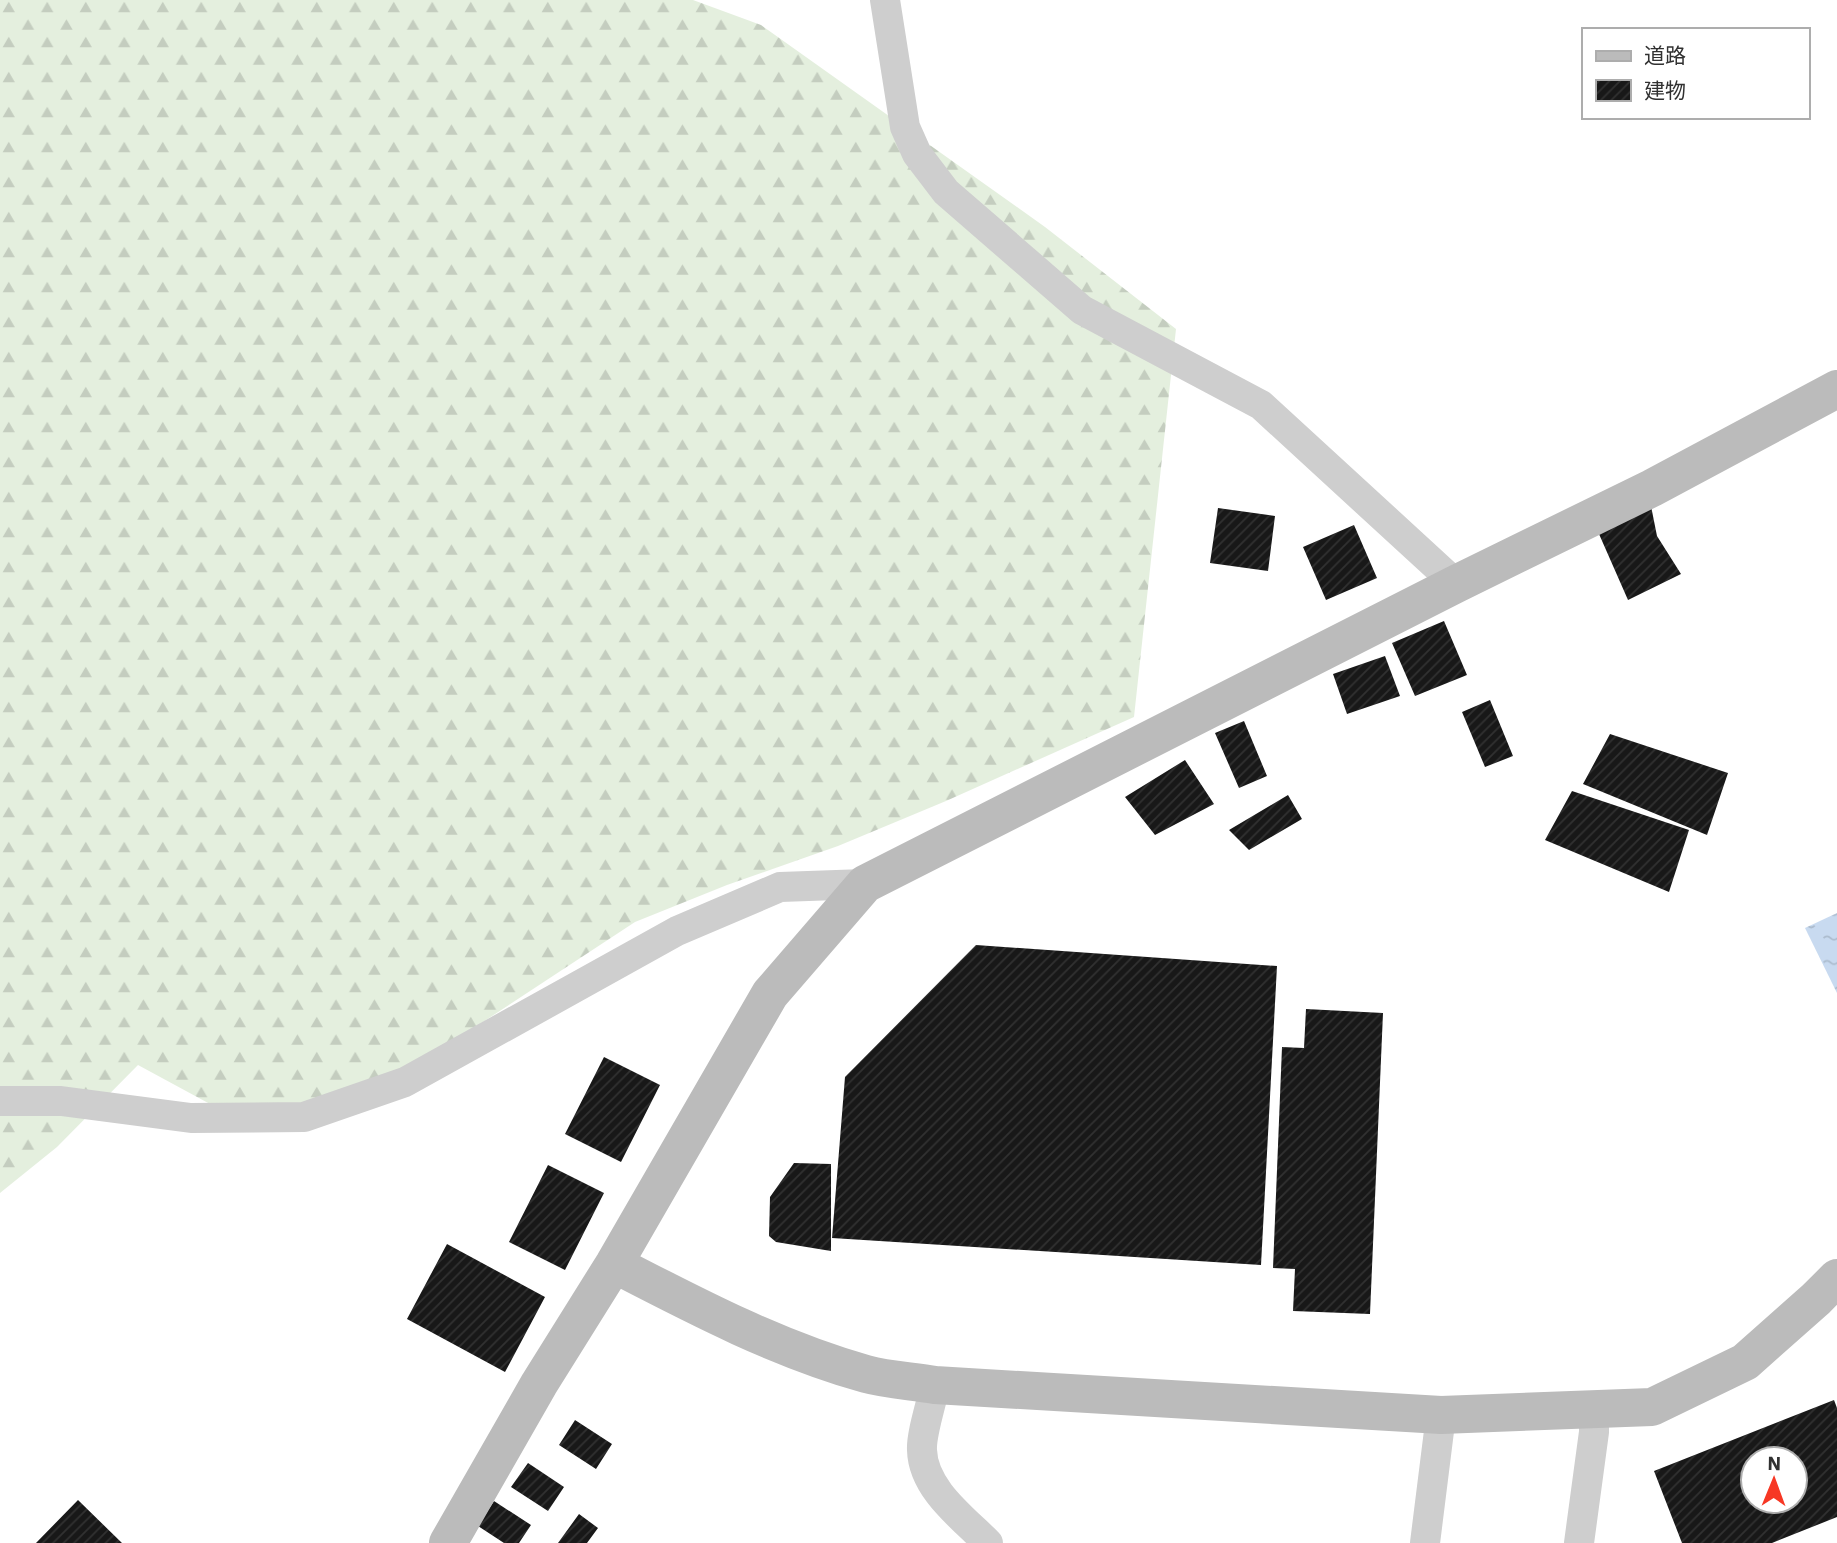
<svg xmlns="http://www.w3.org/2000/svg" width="1837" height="1543" font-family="'IBM Plex Sans','Noto Sans JP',sans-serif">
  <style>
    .forest { fill: url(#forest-firs) }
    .water { fill: url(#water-ripples) }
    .building { fill: url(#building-hatch); fill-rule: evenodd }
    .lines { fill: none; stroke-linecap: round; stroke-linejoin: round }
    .street { stroke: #cecece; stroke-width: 30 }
    .secondary { stroke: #bbb; stroke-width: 38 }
  </style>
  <defs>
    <pattern id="forest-firs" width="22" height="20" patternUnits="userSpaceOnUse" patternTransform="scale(1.75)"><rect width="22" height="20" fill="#e4efde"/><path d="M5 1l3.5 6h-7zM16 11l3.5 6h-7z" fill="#c4cdbf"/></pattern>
    <pattern id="water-ripples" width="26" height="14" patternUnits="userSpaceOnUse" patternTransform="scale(1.75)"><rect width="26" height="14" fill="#c8daf0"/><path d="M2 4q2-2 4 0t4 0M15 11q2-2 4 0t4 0" fill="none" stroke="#acbcce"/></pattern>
    <pattern id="building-hatch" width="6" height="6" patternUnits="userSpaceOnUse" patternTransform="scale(1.75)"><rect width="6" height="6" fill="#181818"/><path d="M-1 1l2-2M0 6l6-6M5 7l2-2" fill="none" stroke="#313131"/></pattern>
  </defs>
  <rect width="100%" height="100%" fill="#fff"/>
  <path class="forest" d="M0,0H693L761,25L1045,227L1176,329L1134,717L946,801L838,846L727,885L635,922L378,1091L234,1117L138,1065L57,1147L0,1193Z"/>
  <path class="water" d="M1837,913V993L1805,928Z"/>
  <path class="building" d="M1651,506L1657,536L1681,574L1628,600L1599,534Z
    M1218,508L1275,516L1268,571L1210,563Z
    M1354,525L1377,578L1326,600L1303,547Z
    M1444,621L1467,675L1415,696L1392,643Z
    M1385,656L1400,696L1347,714L1333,674Z
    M1490,700L1513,756L1485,767L1462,712Z
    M1244,721L1267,776L1239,788L1215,733Z
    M1610,734L1728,773L1707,835L1583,784Z
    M1185,760L1214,804L1155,835L1125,797Z
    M1572,791L1689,830L1669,892L1545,840Z
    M1288,795L1302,819L1249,850L1229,830Z
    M976,945L1277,966L1261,1265L832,1238L845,1077Z
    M1306,1009L1383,1013L1370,1314L1293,1311L1295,1269L1273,1268L1282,1047L1304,1048Z
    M604,1057L660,1085L621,1162L565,1134Z
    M794,1163L831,1164V1251L776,1242L769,1236L770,1197Z
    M548,1165L604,1193L565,1270L509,1242Z
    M447,1244L545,1297L505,1372L407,1319Z
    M1834,1400L1837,1408V1517L1772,1543H1682L1654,1471ZM1753,1459H1795V1501H1753Z
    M575,1420L612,1444L596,1469L559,1445Z
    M528,1463L564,1487L548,1511L511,1487Z
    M78,1500L122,1543H36Z
    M494,1501L531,1525L519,1543H504L478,1526Z
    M579,1514L598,1528L587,1543H558Z"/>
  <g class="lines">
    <path class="street" d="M885,0L905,127L917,154L946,192L1082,310L1261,405L1456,584
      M0,1101H61L191,1118L304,1117L405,1082L677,931L780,887L865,884
      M935,1385C932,1402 921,1434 922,1450C923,1489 963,1518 988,1543
      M1425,1543L1441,1415
      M1579,1543L1594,1432V1411"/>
    <path class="secondary" d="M614,1264C695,1306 777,1349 866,1374C888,1380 912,1381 935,1385L1441,1415L1652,1407L1745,1362L1816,1299L1837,1278
      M448,1543L539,1384L614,1264L770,994L865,884L1456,584L1652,488L1837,389"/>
  </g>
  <rect x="1582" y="28" width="228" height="91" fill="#ffffff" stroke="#adadad" stroke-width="2"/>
  <rect x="1596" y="51" width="35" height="10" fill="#bbbbbb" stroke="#adadad" stroke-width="2"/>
  <text x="1644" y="63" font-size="21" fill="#313131">道路</text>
  <rect x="1596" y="80" width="35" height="21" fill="url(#building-hatch)" stroke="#adadad" stroke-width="2"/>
  <text x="1644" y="98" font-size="21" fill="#313131">建物</text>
  <g transform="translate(1774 1480) rotate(1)"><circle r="33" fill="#ffffff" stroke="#adadad" stroke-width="2"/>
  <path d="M0-5L12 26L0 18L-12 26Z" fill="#f73724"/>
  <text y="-10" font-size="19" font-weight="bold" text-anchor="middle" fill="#313131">N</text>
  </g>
</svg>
